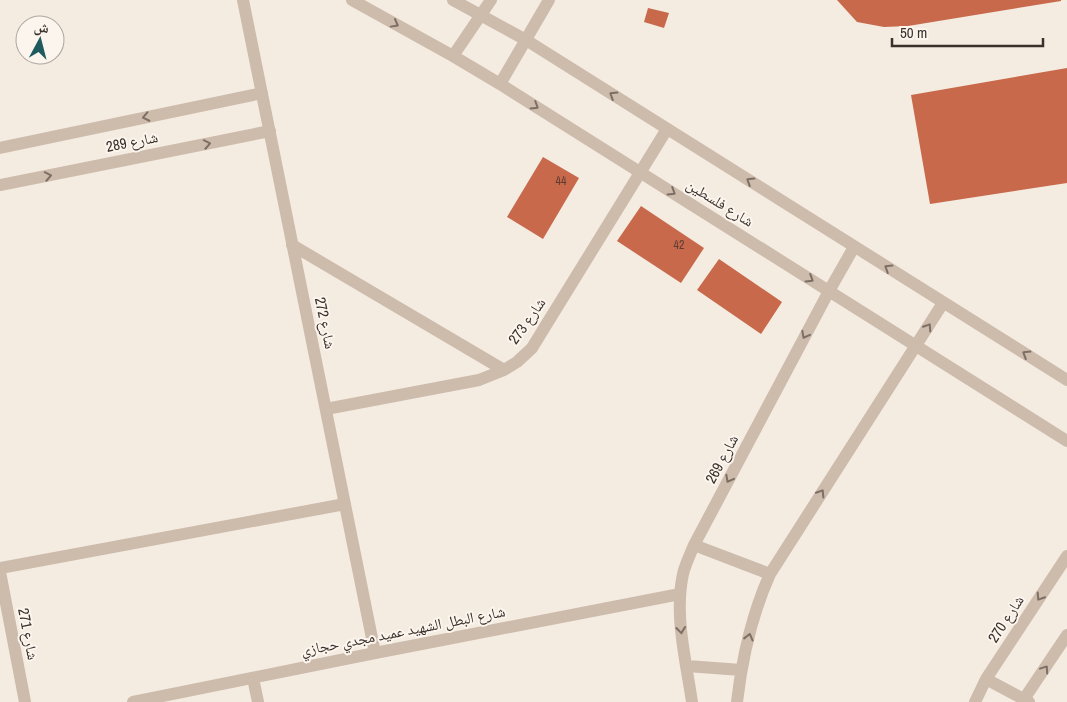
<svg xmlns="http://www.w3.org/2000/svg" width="1067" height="702" font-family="'Archivo Narrow','Noto Naskh Arabic',sans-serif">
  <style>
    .building { fill: #c8694b }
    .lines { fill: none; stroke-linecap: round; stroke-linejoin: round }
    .minor { stroke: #cdbbac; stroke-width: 12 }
    .oneway { stroke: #7d6f65 }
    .labels { text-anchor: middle; stroke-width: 4; stroke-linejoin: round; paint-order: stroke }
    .number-label { font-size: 12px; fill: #5e3e33 }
    .street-label { font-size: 15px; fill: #3b302b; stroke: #fbf5ee }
  </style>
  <rect width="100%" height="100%" fill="#f4ebe1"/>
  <path class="building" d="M837,0H1061V1L908,26L884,27L857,22Z
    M648,8L669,13L664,28L644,22Z
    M1067,68V183L930,204L911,95Z
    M543,157L579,178L543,239L507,217Z
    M641,206L704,248L681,283L617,241Z
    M719,259L782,302L761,334L697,290Z"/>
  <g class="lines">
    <path class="minor" d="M243,0L375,653
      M352,0L453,56L500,84L1067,441
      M453,0L526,40L1067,380
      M453,56L491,0
      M500,84L549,0
      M0,148L262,93
      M0,185L270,131
      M292,245L504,370
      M326,409L479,380L504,370L517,362L532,348L543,330L667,129
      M694,545L770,574
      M0,568L345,504
      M0,572L25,702
      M687,666L741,670
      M253,678L258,702
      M986,679L1029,702
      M133,702L375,653L680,594
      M692,702C686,661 674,615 683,574C685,565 690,555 694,545L829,291L854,247
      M737,702C742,659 752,614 770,574L943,303
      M975,702L986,679L1067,556
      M1022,702L1067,635"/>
  </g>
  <defs><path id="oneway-chevron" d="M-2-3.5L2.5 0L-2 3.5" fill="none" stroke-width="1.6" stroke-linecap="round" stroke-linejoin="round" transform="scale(1.25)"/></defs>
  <g class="oneway">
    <use href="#oneway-chevron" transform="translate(395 24) rotate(29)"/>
    <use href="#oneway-chevron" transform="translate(613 95) rotate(-148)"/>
    <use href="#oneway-chevron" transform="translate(535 106) rotate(32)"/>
    <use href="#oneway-chevron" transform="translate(146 117) rotate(168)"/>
    <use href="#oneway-chevron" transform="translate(207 144) rotate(-11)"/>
    <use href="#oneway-chevron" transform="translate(48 176) rotate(-11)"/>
    <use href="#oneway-chevron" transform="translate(750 181) rotate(-148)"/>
    <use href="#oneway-chevron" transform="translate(672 192) rotate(32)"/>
    <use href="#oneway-chevron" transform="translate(888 268) rotate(-148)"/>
    <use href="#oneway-chevron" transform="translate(810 279) rotate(32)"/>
    <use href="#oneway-chevron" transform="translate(928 327) rotate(-57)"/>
    <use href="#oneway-chevron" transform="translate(805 335) rotate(118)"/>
    <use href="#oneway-chevron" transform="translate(1026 354) rotate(-148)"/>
    <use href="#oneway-chevron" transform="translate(729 479) rotate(118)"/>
    <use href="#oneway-chevron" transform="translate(821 493) rotate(-58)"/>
    <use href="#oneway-chevron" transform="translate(1040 597) rotate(123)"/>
    <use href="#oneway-chevron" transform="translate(681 630) rotate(84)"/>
    <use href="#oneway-chevron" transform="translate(749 637) rotate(-76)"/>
    <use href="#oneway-chevron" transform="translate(1045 669) rotate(-56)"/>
  </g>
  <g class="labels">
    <g class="number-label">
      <text x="561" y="185">44</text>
      <text x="679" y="249">42</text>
    </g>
    <g class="street-label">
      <text transform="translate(132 142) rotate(-11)" y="5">شارع 289</text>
      <text transform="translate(720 203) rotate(32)" y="5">شارع فلسطين</text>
      <text transform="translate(527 321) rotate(-55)" y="5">شارع 273</text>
      <text transform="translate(325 323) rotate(78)" y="5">شارع 272</text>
      <text transform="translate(722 459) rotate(-62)" y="5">شارع 269</text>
      <text transform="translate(1006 619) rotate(-57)" y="5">شارع 270</text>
      <text transform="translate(403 631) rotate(-11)" y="5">شارع البطل الشهيد عميد مجدي حجازي</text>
      <text transform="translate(28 634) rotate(79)" y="5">شارع 271</text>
    </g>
  </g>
  <g transform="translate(40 40) rotate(7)"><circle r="24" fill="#fbf5ee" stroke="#aea6a0"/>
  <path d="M0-4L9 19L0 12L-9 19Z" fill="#1f5a5e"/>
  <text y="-8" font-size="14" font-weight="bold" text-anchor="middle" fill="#3b302b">ش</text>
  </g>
  <path d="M892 38v8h151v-8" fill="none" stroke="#3b302b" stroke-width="2.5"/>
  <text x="900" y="38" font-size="15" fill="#3b302b" stroke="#fbf5ee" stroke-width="4" paint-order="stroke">50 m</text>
</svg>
